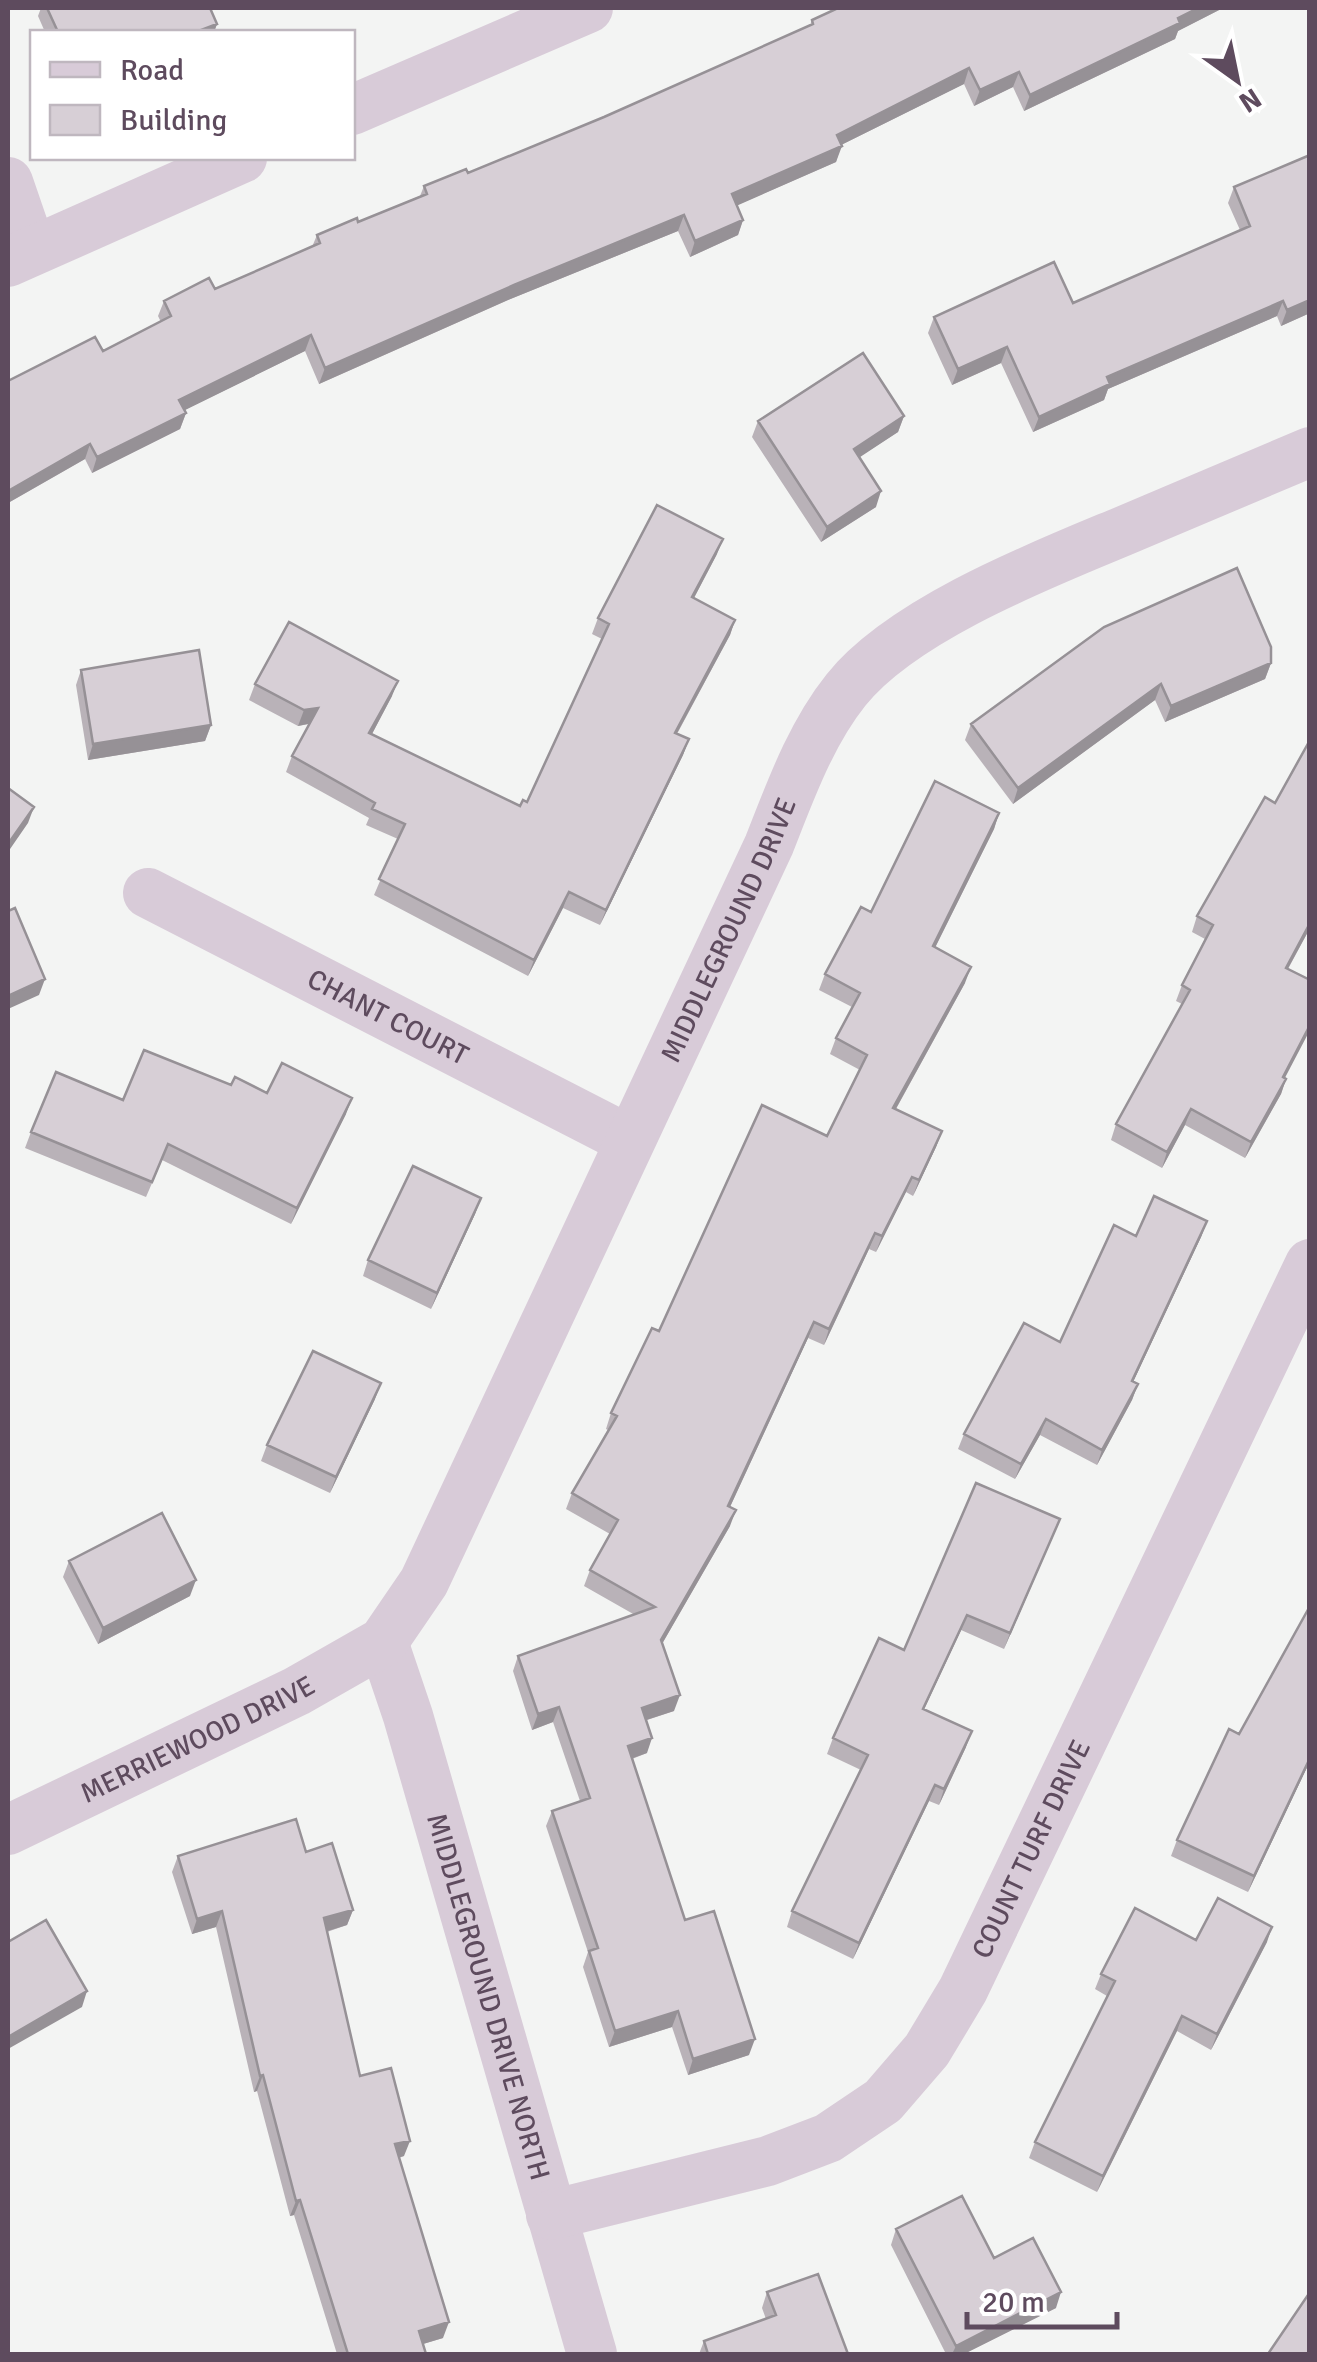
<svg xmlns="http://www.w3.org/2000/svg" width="1317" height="2362" font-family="Signika,sans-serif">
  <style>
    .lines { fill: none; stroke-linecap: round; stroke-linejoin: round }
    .minor { stroke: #d8cbd8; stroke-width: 50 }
    .wall { fill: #b9b2b8 }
    .shaded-wall { fill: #969196 }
    .building { fill: #d7cfd6; stroke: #969196; stroke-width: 2.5 }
    .labels { text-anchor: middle; stroke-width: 8; stroke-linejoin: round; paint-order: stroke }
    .street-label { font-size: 28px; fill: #5e4b5e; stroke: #fff }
  </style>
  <rect width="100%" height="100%" fill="#f3f4f3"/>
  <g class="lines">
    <g class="minor">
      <path d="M352,110L588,8"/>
      <path d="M8,182L31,249"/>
      <path d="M8,262L242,158"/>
      <path id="s1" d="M148,893L629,1140"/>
      <path id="s2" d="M383,1642L408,1716L592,2354"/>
      <path id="s3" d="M8,1830L297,1691L383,1642L424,1582L769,845C790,792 810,735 846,690C902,620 1039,566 1121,532C1184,505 1247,479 1310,452"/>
      <path id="s4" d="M551,2215L768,2161L828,2138L883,2101L927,2050L963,1990L1310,1264"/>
    </g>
  </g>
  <path class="wall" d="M41,8H210L217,24L214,32H45L38,16Z
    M870,8H1223L1178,31L1175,39L1024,111L1013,87L974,106L964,84L841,145L836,162L737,205L743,220L738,235L690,257L678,231L508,300L319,384L305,351L184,410L186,413L180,429L92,473L85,459L8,503V381L103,351L161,322L158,316L164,301L215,289L312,247L317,235L358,222L420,196L424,186L468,173L604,117L810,25L812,20Z
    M1310,155V313L1281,326L1277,316L1108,389L1104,400L1033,432L1001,363L952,385L928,333L934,317L1073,303L1240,230L1228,203L1234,187Z
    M904,416L898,432L859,457L876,507L821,542L752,437L758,421Z
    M717,554L694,598L735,620L730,635L677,734L689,739L683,755L600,925L563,908L528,976L374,895L398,839L366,825L369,818L286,772L292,756L309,724L298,726L249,700L255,684L392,696L372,734L520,806L527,802L602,639L592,634L598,618Z
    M1104,627L1271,663L1265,679L1165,722L1155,700L1013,804L965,740L971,724Z
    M81,670L211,725L205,741L88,760L76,685Z
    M1310,740V928L1288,969L1285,1078L1286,1079L1281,1094L1245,1158L1185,1125L1162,1168L1111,1140L1116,1124L1182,1004L1176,1001L1182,985L1205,939L1192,932L1197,916L1275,803Z
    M999,813L994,829L935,947L965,983L896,1109L942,1131L936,1147L913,1196L906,1192L876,1252L869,1249L824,1345L808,1338L730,1507V1526L662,1644L674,1711L647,1720V1753L632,1759L685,1920L749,2055L688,2075L672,2027L609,2047L583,1967L588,1952L546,1826L552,1811L580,1801L553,1722L532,1730L513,1671L518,1656L635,1615L584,1586L590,1570L610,1534L566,1509L572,1493L608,1430L606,1429L611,1413L659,1331L827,1136L860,1070L830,1054L836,1038L852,1007L819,990L825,974L871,912Z
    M231,1085L267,1093L346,1114L291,1224L162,1160L146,1197L25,1148L31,1132L123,1100Z
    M481,1198L475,1214L431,1309L363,1276L368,1260Z
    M1207,1221L1201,1237L1133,1382L1138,1384L1132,1400L1097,1465L1040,1435L1015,1479L958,1449L964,1434L1060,1342L1136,1236Z
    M375,1399L330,1493L261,1461L267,1445Z
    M1060,1519L1004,1649L961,1630L924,1709L966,1747L939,1805L929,1801L853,1959L787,1927L792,1911L861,1770L827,1754L833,1738L904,1650Z
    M69,1561L190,1596L98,1644L63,1577Z
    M1239,1734L1310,1761L1248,1892L1171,1856L1177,1840Z
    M306,1852L353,1910L347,1925L327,1932L360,2076L404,2156L399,2158L443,2338L423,2344L426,2354H337L294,2215L290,2216L257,2091L254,2092L216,1927L192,1934L172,1872L178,1856Z
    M1196,1940L1267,1942L1211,2050L1177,2031L1097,2192L1029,2158L1035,2142L1107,1996L1095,1989L1101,1974Z
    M896,2229L994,2258L1056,2308L964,2354H946L891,2245Z
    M767,2292L848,2354H699L704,2341L766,2319L762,2308Z"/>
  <path class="shaded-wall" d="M1198,8H1223L1178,31L1175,39L1024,111L1030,95Z
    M217,24L214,32H196Z
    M969,68L964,84L831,150L837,135Z
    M1019,72L1013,87L974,106L980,90Z
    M842,146L836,162L727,210L732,194Z
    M684,215L678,231L508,300L319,384L325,368L514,285Z
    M743,220L738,235L690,257L695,241Z
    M1310,300V313L1281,326L1287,310Z
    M1283,301L1277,316L1108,389L1104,400L1033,432L1039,417L1107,377Z
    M311,335L305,351L173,416L179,400Z
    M1007,347L1001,363L952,385L958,369Z
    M186,413L180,429L92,473L97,457Z
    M904,416L898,432L848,465L854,449Z
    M90,444L85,459L8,503V491Z
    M881,491L876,507L821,542L827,527Z
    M723,539L717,554L686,613L692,597Z
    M735,620L730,635L669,748L675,733Z
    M1271,663L1265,679L1165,722L1171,706Z
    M398,681L392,696L364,749L369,733Z
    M1161,684L1155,700L1013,804L1018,788Z
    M318,708L312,723L298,726L304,710Z
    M211,725L205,741L88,760L93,744Z
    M689,739L683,755L600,925L606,910Z
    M34,807L28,823L8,852V844Z
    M999,813L994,829L928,962L933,946Z
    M569,892L563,908L528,976L534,960Z
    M1310,923V928L1280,983L1286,968Z
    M971,967L965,983L888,1123L893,1108Z
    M45,979L39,995L8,1009V996Z
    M1310,1025V1030L1277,1093L1283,1077Z
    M1286,1079L1281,1094L1245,1158L1251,1142Z
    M352,1098L346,1114L291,1224L297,1208Z
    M1191,1109L1185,1125L1162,1168L1167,1152Z
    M942,1131L936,1147L913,1196L919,1180Z
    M912,1177L906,1192L876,1252L882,1236Z
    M481,1198L475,1214L431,1309L437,1293Z
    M1207,1221L1201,1237L1126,1397L1132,1381Z
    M875,1233L869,1249L824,1345L829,1329Z
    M814,1322L808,1338L723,1522L728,1506Z
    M381,1383L375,1399L330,1493L336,1477Z
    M1138,1384L1132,1400L1097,1465L1102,1450Z
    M1046,1419L1040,1435L1015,1479L1021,1464Z
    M736,1510L730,1526L655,1656L661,1640Z
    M1060,1519L1054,1534L1004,1649L1010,1633Z
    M196,1580L190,1596L98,1644L103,1628Z
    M967,1615L961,1630L917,1724L923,1709Z
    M680,1695L674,1711L637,1723L642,1708Z
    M559,1707L553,1722L532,1730L538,1714Z
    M972,1731L966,1747L939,1805L944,1789Z
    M652,1738L647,1753L622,1762L628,1746Z
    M1310,1758V1761L1248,1892L1254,1876Z
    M935,1785L929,1801L853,1959L859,1943Z
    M353,1910L347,1925L318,1934L324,1918Z
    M222,1911L216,1927L192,1934L197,1919Z
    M1272,1927L1267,1942L1211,2050L1217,2034Z
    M87,1991L82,2007L8,2049V2037Z
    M678,2011L672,2027L609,2047L615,2031Z
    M1182,2016L1177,2031L1097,2192L1103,2176Z
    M755,2039L749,2055L688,2075L693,2059Z
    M263,2075L257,2091L254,2092L260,2076Z
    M410,2141L404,2156L389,2160L395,2144Z
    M300,2200L294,2215L290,2216L296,2201Z
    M1061,2292L1056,2308L964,2354H952L956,2346Z
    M449,2322L443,2338L413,2347L419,2331Z"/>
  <path class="building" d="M47,8H210L217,24L196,32H58Z
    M838,8H1198L1178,18L1180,23L1030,95L1019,72L980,90L969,68L837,135L842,146L732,194L743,220L695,241L684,215L514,285L325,368L311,335L179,400L186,413L97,457L90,444L8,491V381L95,337L103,351L171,316L164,301L209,278L215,289L320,243L317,235L357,218L358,222L427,194L424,186L466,169L468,173L604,117L813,24L812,20Z
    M1310,155V300L1287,310L1283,301L1107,377L1110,384L1039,417L1007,347L958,369L934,317L1054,262L1073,303L1250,226L1234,187Z
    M863,353L904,416L854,449L881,491L827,527L758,421Z
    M657,505L723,539L692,597L735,620L675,733L689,739L606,910L569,892L534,960L379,879L405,824L372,809L375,803L292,756L318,708L304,710L255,684L289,622L398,681L369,733L520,806L523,800L527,802L609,624L598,618Z
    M1237,568L1271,647V663L1171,706L1161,684L1018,788L971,724L1104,627Z
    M199,650L211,725L93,744L81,670Z
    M1310,740V923L1286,968L1310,980V1025L1283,1077L1286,1079L1251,1142L1191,1109L1167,1152L1116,1124L1190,990L1182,985L1213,925L1197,916L1265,797L1275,803Z
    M935,781L999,813L933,946L971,967L893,1108L942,1131L919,1180L912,1177L882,1236L875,1233L829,1329L814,1322L728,1506L736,1510L661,1640L680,1695L642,1708L652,1738L628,1746L685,1920L714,1911L755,2039L693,2059L678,2011L615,2031L589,1951L598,1948L552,1811L590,1798L559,1707L538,1714L518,1656L655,1607L590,1570L618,1520L572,1493L617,1416L611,1413L652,1328L659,1331L762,1105L827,1136L867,1055L836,1038L860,993L825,974L861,907L871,912Z
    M8,788L34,807L8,844Z
    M15,908L45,979L8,996V911Z
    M144,1050L231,1085L235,1077L267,1093L282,1063L352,1098L297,1208L168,1144L152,1182L31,1132L56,1072L123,1100Z
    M413,1166L481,1198L437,1293L368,1260Z
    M1154,1196L1207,1221L1132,1381L1138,1384L1102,1450L1046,1419L1021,1464L964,1434L1024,1323L1060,1342L1114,1225L1136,1236Z
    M313,1351L381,1383L336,1477L267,1445Z
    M976,1483L1060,1519L1010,1633L967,1615L923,1709L972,1731L944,1789L935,1785L859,1943L792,1911L868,1755L833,1738L879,1638L904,1650Z
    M162,1513L196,1580L103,1628L69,1561Z
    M1310,1606V1758L1254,1876L1177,1840L1229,1729L1239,1734Z
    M296,1819L306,1852L332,1843L353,1910L324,1918L360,2076L391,2068L410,2141L395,2144L449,2322L419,2331L426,2354H348L300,2200L296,2201L263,2075L260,2076L222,1911L197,1919L178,1856Z
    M1218,1898L1272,1927L1217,2034L1182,2016L1103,2176L1035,2142L1115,1981L1101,1974L1135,1908L1196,1940Z
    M46,1920L87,1991L8,2037V1942Z
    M962,2196L994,2258L1033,2238L1061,2292L956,2346L896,2229Z
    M818,2274L848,2354H708L704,2341L776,2315L767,2292Z
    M1310,2292V2354H1268Z"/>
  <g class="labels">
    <g class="street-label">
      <text dy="10" stroke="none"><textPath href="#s3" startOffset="1212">MIDDLEGROUND DRIVE</textPath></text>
      <text dy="10" stroke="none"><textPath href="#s1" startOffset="270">CHANT COURT</textPath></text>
      <text dy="10" stroke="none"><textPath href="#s3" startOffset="210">MERRIEWOOD DRIVE</textPath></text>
      <text dy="10" stroke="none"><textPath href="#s4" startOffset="648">COUNT TURF DRIVE</textPath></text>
      <text dy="10" stroke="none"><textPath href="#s2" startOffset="370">MIDDLEGROUND DRIVE NORTH</textPath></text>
    </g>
  </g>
  <rect width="1317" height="2362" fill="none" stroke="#5e4b5e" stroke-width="20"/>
  <rect x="30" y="30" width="325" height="130" fill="#ffffff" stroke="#bfb7bf" stroke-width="2.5"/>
  <rect x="50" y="62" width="50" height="15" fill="#d8cbd8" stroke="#bfb7bf" stroke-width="2.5"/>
  <text x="120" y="80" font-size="30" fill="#5e4b5e">Road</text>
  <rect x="50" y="105" width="50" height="30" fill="#d7cfd6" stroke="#bfb7bf" stroke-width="2.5"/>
  <text x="120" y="130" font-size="30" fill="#5e4b5e">Building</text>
  <g transform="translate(1237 80) rotate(147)" stroke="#ffffff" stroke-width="8" paint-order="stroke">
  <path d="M0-8L18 38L0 25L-18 38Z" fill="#5e4b5e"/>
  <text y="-15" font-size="28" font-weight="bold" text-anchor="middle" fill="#5e4b5e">N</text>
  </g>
  <path d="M967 2312v15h150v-15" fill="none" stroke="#5e4b5e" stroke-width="5"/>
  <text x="982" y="2312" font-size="30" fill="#5e4b5e" stroke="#ffffff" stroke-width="8" paint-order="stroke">20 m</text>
</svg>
